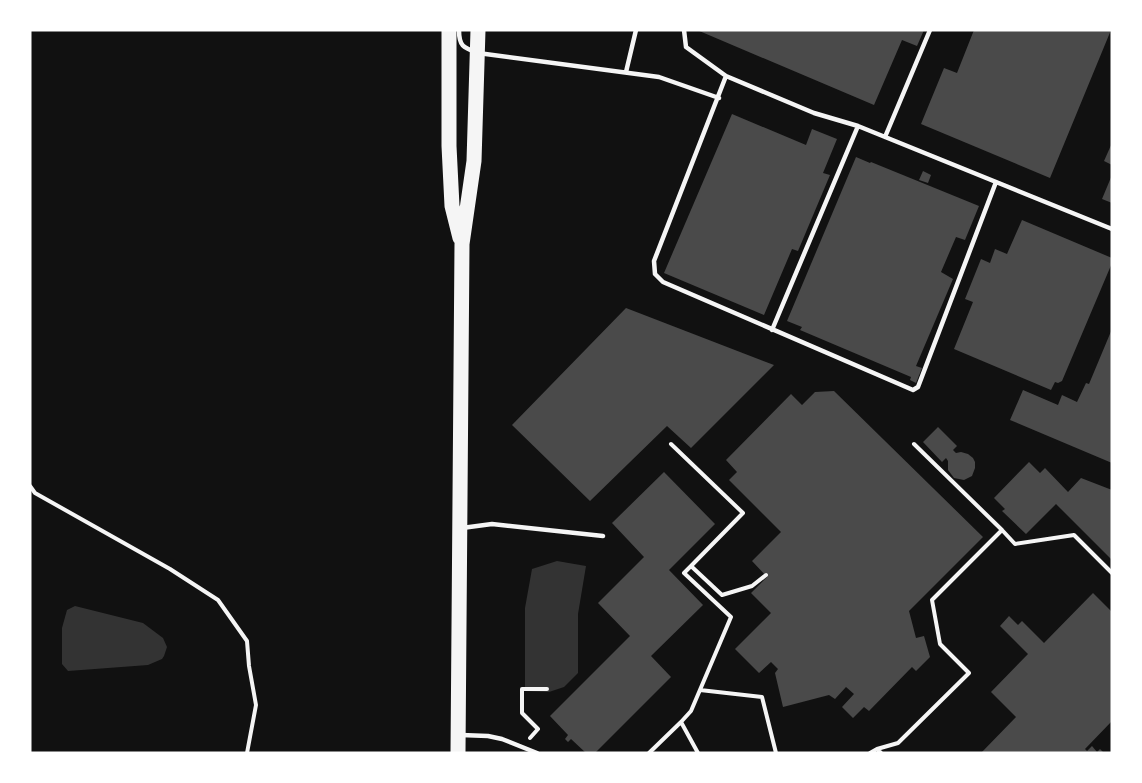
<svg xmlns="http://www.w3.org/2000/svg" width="1142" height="783" font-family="'Roboto Condensed',sans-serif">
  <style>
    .water { fill: #333 }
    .building { fill: #4a4a4a }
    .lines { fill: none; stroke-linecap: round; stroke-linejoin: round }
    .path { stroke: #f5f5f5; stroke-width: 4 }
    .service { stroke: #f5f5f5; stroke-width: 4.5 }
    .primary { stroke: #f5f5f5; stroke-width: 15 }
  </style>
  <rect width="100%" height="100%" fill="#111"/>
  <path class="water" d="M557,561L586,566L578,614V673L564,687L549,692L525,691V608L532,569Z
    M75,606L143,623L163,638L167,647L164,656L162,659L148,665L68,671L62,664V628L67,610Z"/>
  <path class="building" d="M697,30H924L917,46L902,40L874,105Z
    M974,30H1111L1050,178L921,124L944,68L957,73Z
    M732,114L806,145L812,129L837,139L823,173L830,175L798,251L792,249L764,315L664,273Z
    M1112,143V165L1104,161Z
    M856,157L870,163L871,162L979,206L965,240L956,237L941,272L953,279L916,366L922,368L916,383L910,380L911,377L800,330L802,327L787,321Z
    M923,171L931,175L928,183L919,180Z
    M1112,175V203L1102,199Z
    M1022,220L1112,258V263L1062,381L1058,383L1055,382L1051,390L954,349L973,302L965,299L981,259L990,263L995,249L1007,254Z
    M626,308L774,365L691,448L667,426L590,501L512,425Z
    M1112,329V463L1010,420L1023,390L1058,405L1062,395L1077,402L1086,383L1089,384Z
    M834,391L983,537L909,611L916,638L924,636L930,657L916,671L912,667L869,711L864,707L853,718L842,707L854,694L846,687L835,699L829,695L783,707L775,673L778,669L771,662L759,673L735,649L771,613L751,593L767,577L752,561L781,532L729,480L737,472L726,460L791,394L802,405L815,392Z
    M938,427L957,446L953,450L956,453L961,452L968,454L973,458L975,462V468L972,476L964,480L954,478L948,470V461L946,458L942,462L923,442Z
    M1029,462L1040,473L1045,468L1068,492L1081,478L1112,490V560L1056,504L1026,534L1002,511L1005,509L994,498Z
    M664,472L715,524L669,570L703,605L651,656L671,677L595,753H586L571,739L568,742L565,739L568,735L550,716L630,636L598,603L644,557L612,523Z
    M1093,593L1112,612V721L1085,749L1087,751L1092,746L1097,752L1100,749L1104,753H981L1016,717L991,692L1028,654L1000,626L1009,616L1018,625L1022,621L1044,643Z"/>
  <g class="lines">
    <path class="path" d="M671,444L743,513L691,566L722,595L752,586L766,575
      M30,486L35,493L170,569L218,600L247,641L249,666L256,705L247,753
      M1002,530L1015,544L1074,535L1112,573
      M691,566L684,573L731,617L691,711L681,722L698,753
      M700,690L762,697L776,753
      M530,738L538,729L522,713V689H547
      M877,749L898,743L969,673L940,644L932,600L1002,530L914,444
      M649,753L681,722
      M870,753L877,749L881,753"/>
    <path class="service" d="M459,30C459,47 464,48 478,53L659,77L719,98
      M684,30L686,47L726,76
      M626,72L636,30
      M885,137L930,30
      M996,182L918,387L913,390L663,282L655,274L654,261L726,76L814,113L858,126L1112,229
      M772,330L858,126
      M462,528L492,524L603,536
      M461,735L488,736L502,739L537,753"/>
    <path class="primary" d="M449,30V146L452,206L460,238
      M458,753L462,244L474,161L478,30"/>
  </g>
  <rect width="1142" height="783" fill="none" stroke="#ffffff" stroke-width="63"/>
</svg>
